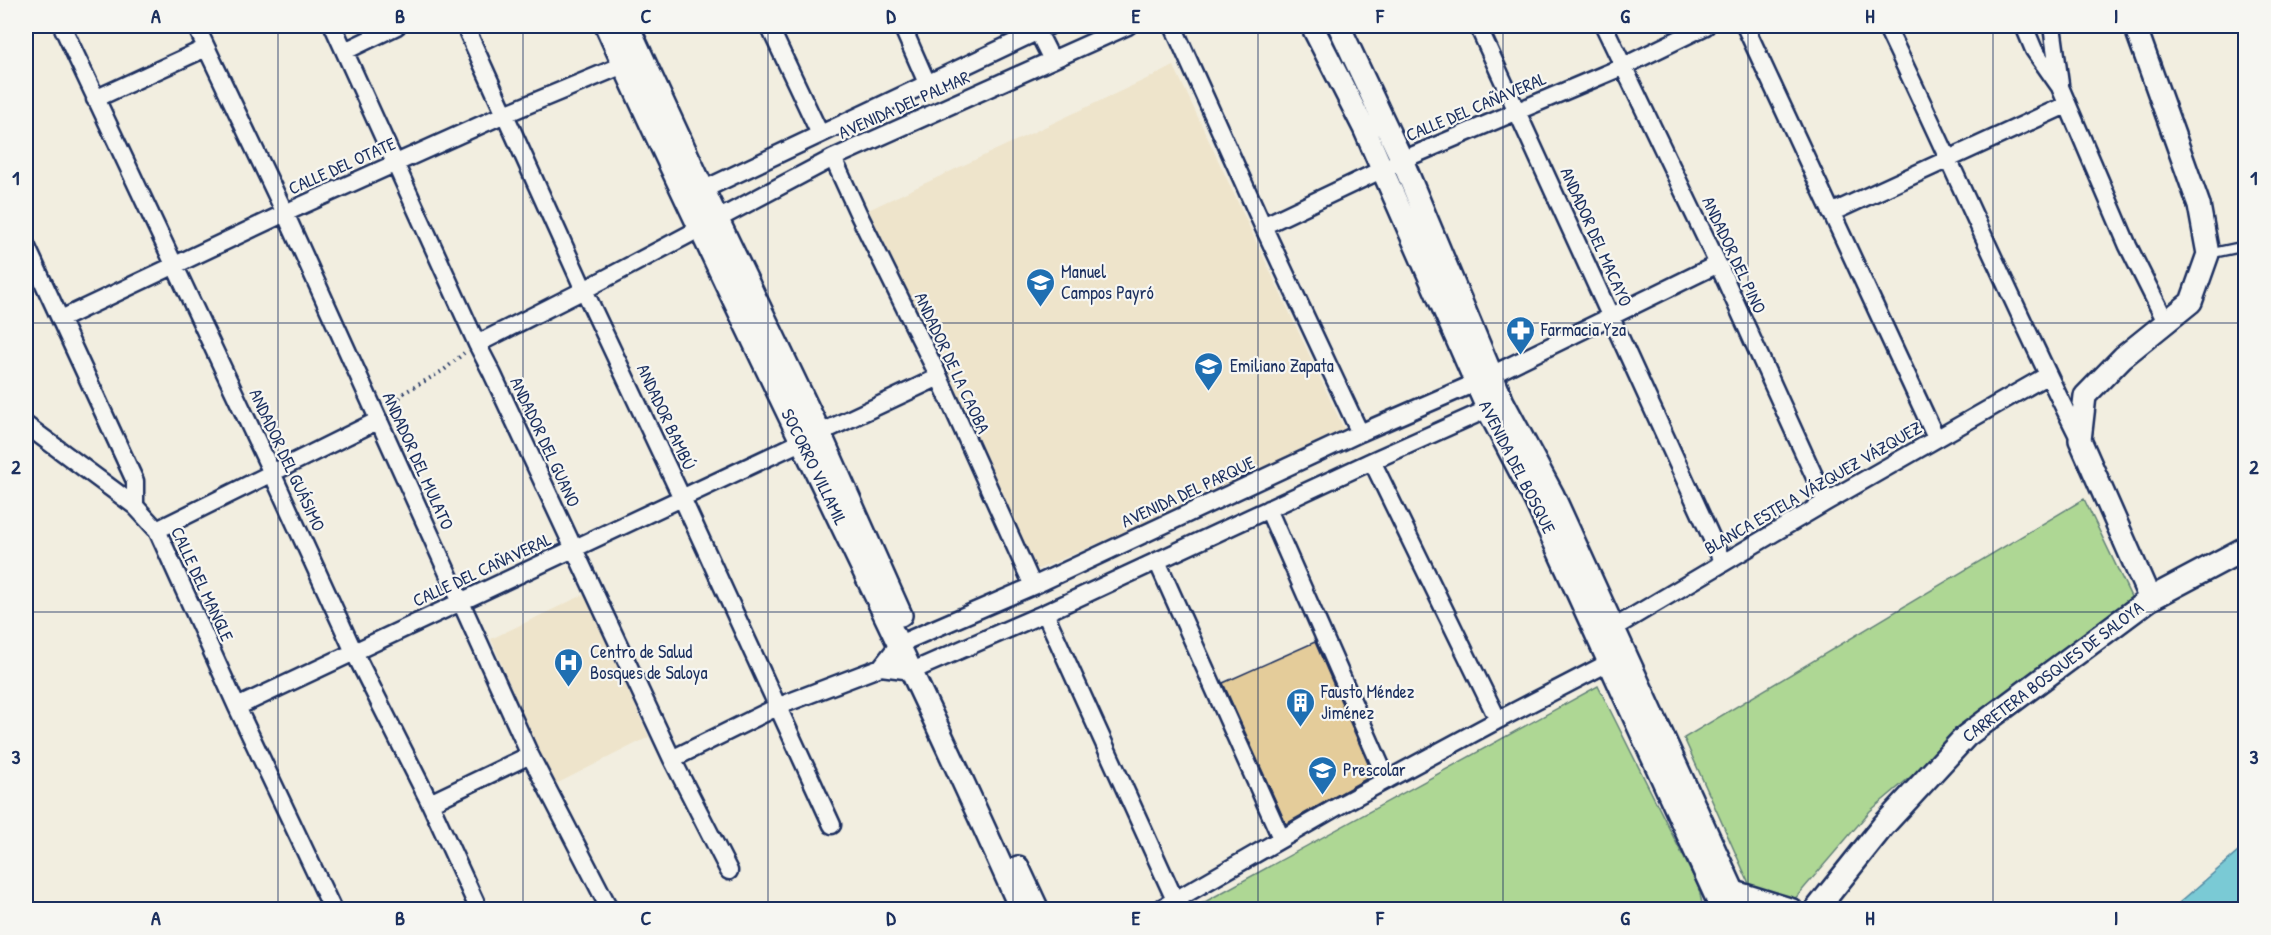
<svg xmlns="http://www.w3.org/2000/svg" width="2271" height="935" font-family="'Patrick Hand',sans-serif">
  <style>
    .built { fill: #eee4cb }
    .green { fill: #aed794; stroke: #648379; stroke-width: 1.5 }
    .water { fill: #7acad5; stroke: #548ca5; stroke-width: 1.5 }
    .building { fill: #e4cc9a; stroke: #1b2f5e; stroke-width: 1.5 }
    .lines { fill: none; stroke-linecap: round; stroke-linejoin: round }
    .service-casing { stroke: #1b2f5e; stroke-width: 13 }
    .minor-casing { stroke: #1b2f5e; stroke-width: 21 }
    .tertiary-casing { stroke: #1b2f5e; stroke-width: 26 }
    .secondary-casing { stroke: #1b2f5e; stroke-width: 27 }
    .path { stroke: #1b2f5e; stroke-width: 4; stroke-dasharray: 1.5 4.5; stroke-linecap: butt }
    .service { stroke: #f6f6f2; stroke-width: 8 }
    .minor { stroke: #f6f6f2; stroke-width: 16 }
    .tertiary { stroke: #f6f6f2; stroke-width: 21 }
    .secondary { stroke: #f6f6f2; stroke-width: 22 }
    .grid { fill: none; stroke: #1b2f5e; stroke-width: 1.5; stroke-opacity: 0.55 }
    .labels { text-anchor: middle; stroke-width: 4.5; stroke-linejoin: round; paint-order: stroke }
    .street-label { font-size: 18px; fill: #1b2f5e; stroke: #f6f6f2 }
    .poi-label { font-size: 18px; fill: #1b2f5e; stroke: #f6f6f2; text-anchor: start }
    .neatline { fill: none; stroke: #1b2f5e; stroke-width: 2 }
    .grid-label { font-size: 20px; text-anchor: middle; font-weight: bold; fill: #1b2f5e }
  </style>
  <rect width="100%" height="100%" fill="#f2eee0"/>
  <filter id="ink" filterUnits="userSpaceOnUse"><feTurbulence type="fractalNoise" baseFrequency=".0167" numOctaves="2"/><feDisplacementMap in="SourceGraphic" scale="12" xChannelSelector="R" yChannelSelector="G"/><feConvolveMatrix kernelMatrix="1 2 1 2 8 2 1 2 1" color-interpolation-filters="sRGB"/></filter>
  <g filter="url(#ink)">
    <path class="built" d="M1174,66L1344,429L1153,520L1034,571L864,212Z
      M585,594L649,737L552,786L491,639Z"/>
    <path class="green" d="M2084,499L2133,601L2114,610L1973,724L1870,811L1793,901L1752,890L1684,738Z
      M1598,686L1699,888L1703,909H1192Z"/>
    <path class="water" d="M2245,846V909H2172Z"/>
    <path class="building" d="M1315,642L1373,775L1286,824L1223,683Z"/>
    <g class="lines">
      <defs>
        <path id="service" d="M2208,254L2246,246"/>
        <path id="minor" d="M62,26L272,473L354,652L430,803L479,910
          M196,26L285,213L530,755L610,910
          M333,26L477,344L492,373L672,759L729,871
          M465,26L584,290L682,498L832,825
          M769,26L820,134
          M902,26L927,83
          M1035,26L1052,60
          M1173,26L1263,226L1360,433
          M1478,26L1723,563
          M1604,26L1718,264L1826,502
          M1745,26L1936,438
          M1886,26C1952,163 2012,304 2080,440
          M2024,26L2034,50L2060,87L2128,246L2166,322
          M2052,26L2060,84
          M345,51L397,26
          M95,99L206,48
          M833,158L859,215L939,377L1033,586
          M692,195L1049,26
          M1831,213L2066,105
          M1263,226L1402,160L1622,67L1706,26
          M26,245L135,481V506
          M61,319L285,213L505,114L633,61
          M477,344L584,290L833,158L1128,26
          M26,425L135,506L157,530L237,707L333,910
          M1372,461L1498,720
          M1268,509L1387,780
          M157,530L379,420
          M1157,561L1281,838
          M1045,613L1175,900
          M1605,633L1826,502L2048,375
          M881,667L899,644L1033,586L1360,433L1475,383L1718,264
          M237,707L939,377
          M672,759L779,706L881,667L912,671L1045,613L1372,461L1497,405
          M430,803L530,755
          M1158,910L1342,804L1498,720L1610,662"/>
        <path id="tertiary" d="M606,26C739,322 889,612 1021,910
          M628,26L703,189L820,433L901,615
          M1312,26L1364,128L1488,410L1536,502L1722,910
          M1339,26L1402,160L1503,402L1553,495L1742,910
          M2135,26L2199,205L2208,254L2191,302L2123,357L2085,396L2080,440L2150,599
          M1018,867L1038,910"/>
        <path id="secondary" d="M1718,910V901L1733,892L1791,910
          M1816,910L1883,826L1966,736L2150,599L2246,548"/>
      </defs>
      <use href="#service" class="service-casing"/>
      <use href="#minor" class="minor-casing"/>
      <use href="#tertiary" class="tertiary-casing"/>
      <use href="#secondary" class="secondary-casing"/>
      <path class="path" d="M393,408L402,394L444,370L464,353"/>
      <use href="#service" class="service"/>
      <use href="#minor" class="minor"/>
      <use href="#tertiary" class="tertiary"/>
      <use href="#secondary" class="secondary"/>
    </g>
  </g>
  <path class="grid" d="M278,26V910M523,26V910M768,26V910M1013,26V910M1258,26V910M1503,26V910M1748,26V910M1993,26V910M26,323H2246M26,612H2246"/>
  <defs>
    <symbol id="school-pin" viewBox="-11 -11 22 30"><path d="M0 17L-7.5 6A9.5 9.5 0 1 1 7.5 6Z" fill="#1f6fb2" stroke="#f6f6f2"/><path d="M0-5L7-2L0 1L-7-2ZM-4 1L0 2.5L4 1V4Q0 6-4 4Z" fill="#fff"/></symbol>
    <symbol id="pharmacy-pin" viewBox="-11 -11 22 30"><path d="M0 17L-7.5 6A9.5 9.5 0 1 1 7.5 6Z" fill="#1f6fb2" stroke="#f6f6f2"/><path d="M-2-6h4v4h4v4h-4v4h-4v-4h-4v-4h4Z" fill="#fff"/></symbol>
    <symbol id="hospital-pin" viewBox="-11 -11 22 30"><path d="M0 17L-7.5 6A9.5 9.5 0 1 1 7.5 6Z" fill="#1f6fb2" stroke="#f6f6f2"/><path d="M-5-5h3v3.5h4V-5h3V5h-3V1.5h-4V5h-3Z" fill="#fff"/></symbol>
    <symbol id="building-pin" viewBox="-11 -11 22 30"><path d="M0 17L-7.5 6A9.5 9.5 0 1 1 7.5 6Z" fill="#1f6fb2" stroke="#f6f6f2"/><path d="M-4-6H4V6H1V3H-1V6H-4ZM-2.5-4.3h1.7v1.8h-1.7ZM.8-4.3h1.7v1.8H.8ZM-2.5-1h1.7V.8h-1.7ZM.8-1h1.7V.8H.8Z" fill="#fff"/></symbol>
  </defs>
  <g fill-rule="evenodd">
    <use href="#school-pin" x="1024" y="266" width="33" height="45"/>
    <use href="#pharmacy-pin" x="1504" y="314" width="33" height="45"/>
    <use href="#school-pin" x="1192" y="350" width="33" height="45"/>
    <use href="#hospital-pin" x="552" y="646" width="33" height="45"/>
    <use href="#building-pin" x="1284" y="686" width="33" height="45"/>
    <use href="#school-pin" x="1306" y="754" width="33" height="45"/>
  </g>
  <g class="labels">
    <g class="street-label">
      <text transform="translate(904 105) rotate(-24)" y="6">AVENIDA DEL PALMAR</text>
      <text transform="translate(1476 107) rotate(-23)" y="6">CALLE DEL CAÑAVERAL</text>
      <text transform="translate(342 166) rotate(-24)" y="6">CALLE DEL OTATE</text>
      <text transform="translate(1596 237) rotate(66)" y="6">ANDADOR DEL MACAYO</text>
      <text transform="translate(1734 255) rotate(65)" y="6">ANDADOR DEL PINO</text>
      <text transform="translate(952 363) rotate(65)" y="6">ANDADOR DE LA CAOBA</text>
      <text transform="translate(666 417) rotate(65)" y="6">ANDADOR BAMBÚ</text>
      <text transform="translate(545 442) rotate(65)" y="6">ANDADOR DEL GUANO</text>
      <text transform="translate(287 460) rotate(65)" y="6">ANDADOR DEL GUÁSIMO</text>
      <text transform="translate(418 461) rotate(66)" y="6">ANDADOR DEL MULATO</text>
      <text transform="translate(814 467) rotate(64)" y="6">SOCORRO VILLAMIL</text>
      <text transform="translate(1517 467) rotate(63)" y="6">AVENIDA DEL BOSQUE</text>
      <text transform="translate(1813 488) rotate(-30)" y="6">BLANCA ESTELA VÁZQUEZ VÁZQUEZ</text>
      <text transform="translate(1188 492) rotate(-25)" y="6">AVENIDA DEL PARQUE</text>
      <text transform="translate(482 570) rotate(-25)" y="6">CALLE DEL CAÑAVERAL</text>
      <text transform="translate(202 584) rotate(65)" y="6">CALLE DEL MANGLE</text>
      <text transform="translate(2053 672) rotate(-37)" y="6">CARRETERA BOSQUES DE SALOYA</text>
    </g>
    <g class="poi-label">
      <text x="1061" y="278">Manuel<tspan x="1061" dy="21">Campos Payró</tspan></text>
      <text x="1541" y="336">Farmacia Yza</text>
      <text x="1230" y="372">Emiliano Zapata</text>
      <text x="590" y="658">Centro de Salud<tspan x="590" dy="21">Bosques de Saloya</tspan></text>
      <text x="1321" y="698">Fausto Méndez<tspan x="1321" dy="21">Jiménez</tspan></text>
      <text x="1343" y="776">Prescolar</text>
    </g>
  </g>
  <rect width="2271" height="935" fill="none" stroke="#f6f6f2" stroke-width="66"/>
  <rect x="33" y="33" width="2205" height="869" class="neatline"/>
  <g class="grid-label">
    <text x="156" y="23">A</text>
    <text x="400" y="23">B</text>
    <text x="646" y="23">C</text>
    <text x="891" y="23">D</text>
    <text x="1136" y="23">E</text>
    <text x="1380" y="23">F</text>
    <text x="1625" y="23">G</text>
    <text x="1870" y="23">H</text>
    <text x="2116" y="23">I</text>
    <text x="16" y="185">1</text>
    <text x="2254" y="185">1</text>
    <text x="16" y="474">2</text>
    <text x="2254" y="474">2</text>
    <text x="16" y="764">3</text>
    <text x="2254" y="764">3</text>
    <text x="156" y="925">A</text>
    <text x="400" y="925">B</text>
    <text x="646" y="925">C</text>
    <text x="891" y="925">D</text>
    <text x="1136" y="925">E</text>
    <text x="1380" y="925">F</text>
    <text x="1625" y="925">G</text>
    <text x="1870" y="925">H</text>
    <text x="2116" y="925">I</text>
  </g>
</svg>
